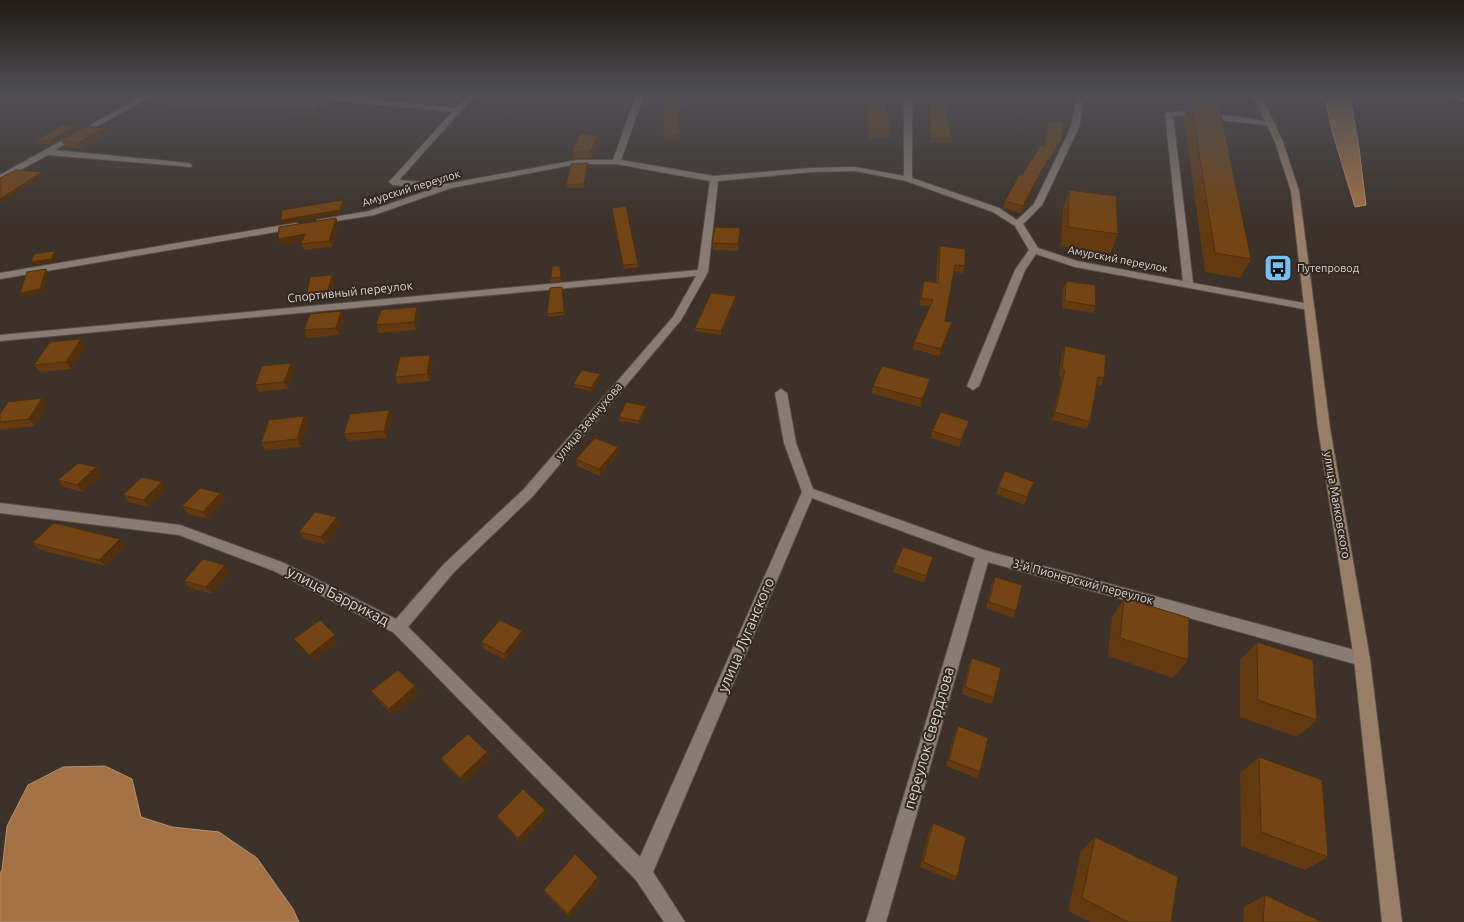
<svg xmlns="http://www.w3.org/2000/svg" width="1464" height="922" font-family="Ubuntu,sans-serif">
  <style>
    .water { fill: #a57245; stroke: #b6906f }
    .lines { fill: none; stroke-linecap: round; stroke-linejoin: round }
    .stream { stroke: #b6906f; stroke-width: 4 }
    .street-casing { stroke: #574f48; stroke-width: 2 }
    .secondary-casing { stroke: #574f48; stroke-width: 2 }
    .street { fill: #887c73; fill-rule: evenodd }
    .secondary { fill: #997e68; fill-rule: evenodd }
    .wall { fill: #633a11 }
    .shaded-wall { fill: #50300e }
    .building { fill: #734414; stroke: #50300e }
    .labels { text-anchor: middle; stroke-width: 4; stroke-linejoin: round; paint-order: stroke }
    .far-street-label { font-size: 11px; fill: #ded7d2; stroke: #322820 }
    .far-poi-label { font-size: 11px; fill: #ded7d2; stroke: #322820; text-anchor: start }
    .street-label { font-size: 12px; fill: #ded7d2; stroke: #322820 }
    .near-street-label { font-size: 15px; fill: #ded7d2; stroke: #322820 }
  </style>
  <rect width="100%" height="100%" fill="#3c322a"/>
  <path class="water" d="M1324,95H1350L1359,148L1366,205L1355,207L1332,131Z
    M105,766L132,779L141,817L172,827L219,832L257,858L293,909L299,922H0V873L2,870L7,826L28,785L63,767Z"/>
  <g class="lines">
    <path class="stream" d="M1451,95L1464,100"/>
    <defs>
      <path id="street" d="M144,95H153L55,150L188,163L192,165L191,167L48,155L0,181V175Z
        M303,95H328L456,108L467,95H475L399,180L446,184L577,160H613L636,95H644L621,160L714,176L811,168L855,167L904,176V95H912V178L999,208L1017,220L1034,204L1071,127L1077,95H1085L1079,127L1042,205L1023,224L1038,248L1077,261L1183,281L1165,114C1177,106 1254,120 1272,122L1276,124L1272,126L1189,116H1173L1193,283L1309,304L1314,307L1313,309L1309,310L1075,267L1036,254L1025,270L979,386L973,390L967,386L1015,270L1029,250L1015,226L993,212L906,181L855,171L811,172L718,181L708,272L681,320L533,496L454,572L408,627L640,857L802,492L784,443L775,393L781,389L787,393L796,443L813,489L984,550L1362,652L1367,654L1370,659L1367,664L1362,666L988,562L886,922H866L975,558L812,498L653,872L685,922H664L636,880L393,632L274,571L179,535L0,513V503L180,525L284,563L396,619L444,564L523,490L673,317L696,276L0,341V335L698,270L710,181L616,164H577L451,188L374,215L317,224V220L369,211L435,188L393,185L389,182L452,112L307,97Z
        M296,223L299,224V228L0,279V273Z"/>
      <path id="secondary" d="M1253,95H1261L1283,142L1299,191L1330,428L1370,659L1402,922H1382L1354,659L1318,428L1291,191L1275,142Z"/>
    </defs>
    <use href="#street" class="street-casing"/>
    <use href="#secondary" class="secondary-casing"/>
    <use href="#street" class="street"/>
    <use href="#secondary" class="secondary"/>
  </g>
  <path class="wall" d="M57,95H95L85,100Z
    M665,95H687V107H680V140L664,141Z
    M864,95H885L890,129L889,139L868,138Z
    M928,95H947L950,111L949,114H946L952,139V142H931L929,125Z
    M1057,95H1075L1074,99L1056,97Z
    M143,100L331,101L315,114L145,103Z
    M1191,102L1251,259L1240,278L1205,272L1184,119Z
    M1049,121L1061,140L1059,146L1038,180L1021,213L1003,208L1005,201L1022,175L1043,147Z
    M77,130L51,145L40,143L37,140Z
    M108,135L82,149L65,147L61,140Z
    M598,135V141L591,158L573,159L572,152Z
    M588,163V166L584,188H567L566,185Z
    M1069,190L1118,234L1110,254L1061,246L1063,208Z
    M612,212L638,264V267L624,269Z
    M336,218L338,223L332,247L304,250L301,244L302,241L280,245L278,239Z
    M740,228L738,251L713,250L712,243Z
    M940,246L965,266L963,273L954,272L945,321L950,330L939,356L913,349L914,342L930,306L919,305L924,281L936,282L938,253Z
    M560,266L561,281L551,282V278Z
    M1066,281L1096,306L1093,313L1062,308L1063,288Z
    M562,290L565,315L548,317L547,314Z
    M736,296V300L721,335L695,331V328Z
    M417,307L419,314L416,330L379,333L376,325Z
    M341,311L344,318L339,335L307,338L304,330Z
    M86,346L71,369L40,372L34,365Z
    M1065,346L1104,378L1101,386L1096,385L1090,422L1086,429L1052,420L1062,377L1059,376L1062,354Z
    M433,362L430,381L398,384L395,377Z
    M295,370L288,389L259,392L255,385Z
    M600,374L601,378L592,392L574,387L573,384Z
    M873,386H928L920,407L871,393Z
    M48,405L35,426L1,430L0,428V414Z
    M646,406L647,410L639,424L619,421V417Z
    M389,410L392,418L387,438L348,441L344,434Z
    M304,416L308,424L301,447L265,450L261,443Z
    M969,421L959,447L931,438L932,431Z
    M618,447L619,454L600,476L577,466L576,459Z
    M96,467L103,474L83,492L64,487L58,480Z
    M1034,482L1024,505L996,494L998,487Z
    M167,489L149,507L129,502L123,495Z
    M220,493L226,500L208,519L188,514L182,506Z
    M341,524L325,544L304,539L299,532Z
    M120,539L126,546L106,566L40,550L32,543Z
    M933,557L924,583L893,572L895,565Z
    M231,572L212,594L190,588L184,581Z
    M995,577L1016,611L1013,618L986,608L992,583Z
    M1124,598L1188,660L1173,678L1108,656L1112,617Z
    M522,631L524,637L506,660L484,649L481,642Z
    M294,639L340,641L314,661Z
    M1257,642L1317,720L1297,737L1240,717V660Z
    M972,658L994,698L991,704L962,694L969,664Z
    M371,691L419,693L393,715L376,698Z
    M958,726L980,772L977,778L946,766L955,732Z
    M1259,757L1328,857L1305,870L1241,846L1240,773Z
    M441,758H490L464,783L445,764Z
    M547,815L521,843L500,821L497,816Z
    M933,823L957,877L954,881L920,867L930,828Z
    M1095,837L1171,922H1090L1068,911L1081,851Z
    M600,882L570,918L546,894L544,890Z
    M1265,895L1322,922H1243L1244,907Z"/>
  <path class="shaded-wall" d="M87,95H95L85,100L84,97Z
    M329,98L331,101L315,114L314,111Z
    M75,127L77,130L51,145L49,141Z
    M104,128L108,135L82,149L78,143Z
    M598,135V141L591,158L590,152Z
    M1061,140L1059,146L1038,180L1021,213L1023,206L1040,173Z
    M588,163V166L584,188V184Z
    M42,172L44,175L0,204V199Z
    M343,200L344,204L341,214L283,224L281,220Z
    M336,218L338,223L332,247L329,241Z
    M305,234L307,240L280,245L278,239Z
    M55,251L57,254L53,262L34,265L31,262Z
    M46,269L49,273L42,293L23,297L20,293Z
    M332,275L335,282L331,297L310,300L307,293Z
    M736,296V300L721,335V331Z
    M417,307L419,314L416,330L414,322Z
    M341,311L344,318L339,335L336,328Z
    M952,322L950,330L939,356L941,349Z
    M81,339L86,346L71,369L66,362Z
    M430,355L433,362L430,381L427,374Z
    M291,363L295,370L288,389L284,382Z
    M600,374L601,378L592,392L591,388Z
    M930,379L928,386L920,407L922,399Z
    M42,398L48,405L35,426L29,419Z
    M646,406L647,410L639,424V421Z
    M389,410L392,418L387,438L384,431Z
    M304,416L308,424L301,447L297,439Z
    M618,447L619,454L600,476L599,469Z
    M96,467L103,474L83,492L77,485Z
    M162,482L167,489L149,507L143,500Z
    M220,493L226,500L208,519L203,512Z
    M337,517L341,524L325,544L321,537Z
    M120,539L126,546L106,566L99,560Z
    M225,565L231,572L212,594L206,587Z
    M522,631L524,637L506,660L504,654Z
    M335,635L340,641L314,661L309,655Z
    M415,686L419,693L393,715L389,709Z
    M487,752L490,758L464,783L460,778Z
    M545,810L547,815L521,843L518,838Z
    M598,877L600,882L570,918L568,914Z"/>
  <path class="building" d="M74,95H87L84,97Z
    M153,95H304L329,98L314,111L143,100Z
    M665,95H687L686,101H680L679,135H663Z
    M865,95H885L890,129H869Z
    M929,95H947L950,111H945L952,139L932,138L929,121Z
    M1191,102L1219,105L1251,259L1215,253Z
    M1049,121L1064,123L1061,140L1040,173L1023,206L1005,201L1019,175H1022L1041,145L1044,147Z
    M62,125L75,127L49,141L37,140Z
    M87,126L104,128L78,143L61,140Z
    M580,134L598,135L590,152H572Z
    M588,163L584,184L566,185L571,164Z
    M16,170L42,172L0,199V178Z
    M1069,190L1116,196L1118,234L1068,227Z
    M343,200L340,210L281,220L282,210Z
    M626,206L638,264L623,265L612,208Z
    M336,218L329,241L301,244L305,234L278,239L279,227Z
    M715,227L740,228L738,244L712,243Z
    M940,246L965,249V266L955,265L945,321L952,322L941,349L914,342L933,300L921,298L924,281L938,283Z
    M55,251L51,259L31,262L34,254Z
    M552,266H560L561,277L551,278Z
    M46,269L40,289L20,293L27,272Z
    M332,275L328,290L307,293L310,277Z
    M1066,281L1095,285L1096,306L1065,301Z
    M562,287L564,312L547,314L550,288Z
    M711,293L736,296L721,331L695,328Z
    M417,307L414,322L376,325L381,310Z
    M341,311L336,328L304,330L310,314Z
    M81,339L66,362L34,365L50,342Z
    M1065,346L1106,355L1104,378L1098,377L1090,422L1055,412L1065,370L1062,369Z
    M430,355L427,374L395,377L400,357Z
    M291,363L284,382L255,385L262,366Z
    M882,366L930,379L922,399L873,386Z
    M582,370L600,374L591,388L573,384Z
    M42,398L29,419L0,422V414L8,402Z
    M626,402L646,406L639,421L619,417Z
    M389,410L384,431L344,434L350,414Z
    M941,412L969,421L961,440L932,431Z
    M304,416L297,439L261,443L269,420Z
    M595,438L618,447L599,469L576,459Z
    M78,463L96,467L77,485L58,480Z
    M1005,471L1034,482L1027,497L998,487Z
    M142,477L162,482L143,500L123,495Z
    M200,488L220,493L203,512L182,506Z
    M315,512L337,517L321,537L299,532Z
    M54,523L120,539L99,560L32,543Z
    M903,547L933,557L926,576L895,565Z
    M203,559L225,565L206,587L184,581Z
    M995,577L1022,585L1016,611L989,602Z
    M1124,598L1189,618L1188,660L1120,638Z
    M320,620L335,635L309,655L294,639Z
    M500,620L522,631L504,654L481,642Z
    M1257,642L1313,660L1317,720L1258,700Z
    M972,658L1001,668L994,698L965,687Z
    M398,670L415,686L389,709L371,691Z
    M958,726L988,738L980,772L949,760Z
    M468,734L487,752L460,778L441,758Z
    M1259,757L1322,780L1328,857L1261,832Z
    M523,789L545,810L518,838L497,816Z
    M933,823L966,837L957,877L923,862Z
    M1095,837L1178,877L1171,922H1128L1082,898Z
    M575,854L598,877L568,914L544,890Z
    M1265,895L1322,922H1263Z"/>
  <linearGradient id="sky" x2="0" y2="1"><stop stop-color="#211c17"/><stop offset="0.42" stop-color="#504f55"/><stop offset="1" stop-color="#504f55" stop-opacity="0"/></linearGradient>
  <rect width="1464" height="224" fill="url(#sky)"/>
  <defs>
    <symbol id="bus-square" viewBox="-11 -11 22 22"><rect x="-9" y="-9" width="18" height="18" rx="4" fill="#75c0f6" stroke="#322820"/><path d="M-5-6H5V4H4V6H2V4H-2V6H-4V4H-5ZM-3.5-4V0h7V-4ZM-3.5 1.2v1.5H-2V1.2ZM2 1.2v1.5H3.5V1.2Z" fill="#111"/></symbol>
  </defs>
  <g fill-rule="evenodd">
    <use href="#bus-square" x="1262" y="252" width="32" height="32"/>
  </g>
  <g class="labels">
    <g class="far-street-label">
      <text transform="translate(411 188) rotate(-17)" y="4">Амурский переулок</text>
      <text transform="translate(1118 259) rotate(11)" y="4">Амурский переулок</text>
    </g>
    <g class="far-poi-label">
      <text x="1297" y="272">Путепровод</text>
    </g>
    <g class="street-label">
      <text transform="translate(350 292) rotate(-6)" y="4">Спортивный переулок</text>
      <text transform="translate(589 421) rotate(-50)" y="4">улица Земнухова</text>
      <text transform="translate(1337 505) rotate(80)" y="4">улица Маяковского</text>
      <text transform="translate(1083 582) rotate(15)" y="4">3-й Пионерский переулок</text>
    </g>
    <g class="near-street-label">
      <text transform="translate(338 596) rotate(27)" y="5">улица Баррикад</text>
      <text transform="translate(746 635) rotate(-67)" y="5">улица Луганского</text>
      <text transform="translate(929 738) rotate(-74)" y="5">переулок Свердлова</text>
    </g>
  </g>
</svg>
